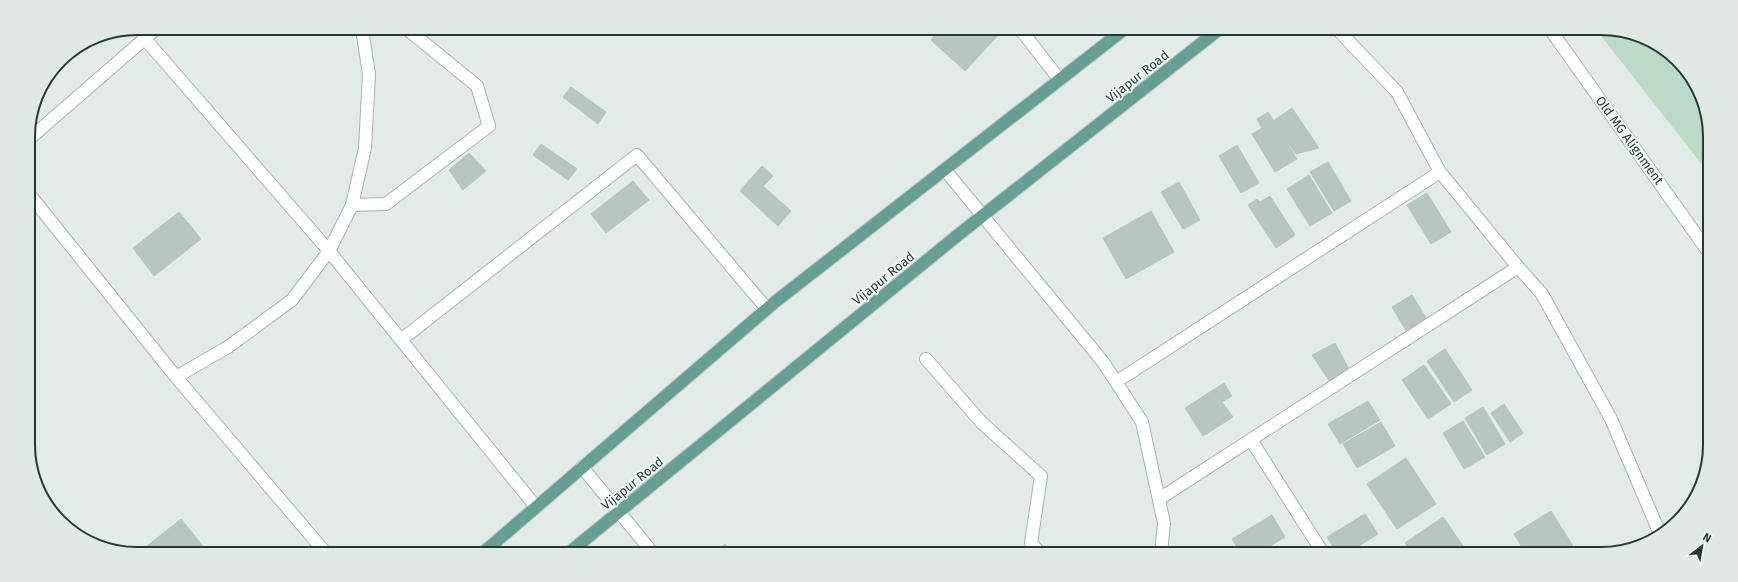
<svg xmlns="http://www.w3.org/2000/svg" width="1738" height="582" font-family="'Fira Sans',sans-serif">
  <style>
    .green { fill: #bbdbc6 }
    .building { fill: #b7c6c1; stroke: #b4c5bf }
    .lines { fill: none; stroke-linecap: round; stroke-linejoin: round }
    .minor-casing { stroke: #a5b3af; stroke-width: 14 }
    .major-casing { stroke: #c1c8c7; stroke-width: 14 }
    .minor { stroke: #fff; stroke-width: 12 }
    .major { stroke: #689f95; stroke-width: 12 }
    .labels { text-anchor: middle; stroke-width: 3.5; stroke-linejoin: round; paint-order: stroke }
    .street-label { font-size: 13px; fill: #233b36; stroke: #f2f8f5 }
    .rim { fill: none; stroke: #233b36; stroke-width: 2 }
  </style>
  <rect width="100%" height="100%" fill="#e2ebe8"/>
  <path class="green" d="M1598,32H1629L1683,65L1708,116L1707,171Z"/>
  <path class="building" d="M940,30H1001L1002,31L965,71L931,40Z
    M571,87L606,112L598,124L563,97Z
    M1292,108L1319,148L1296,154L1273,121Z
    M1268,112L1297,159L1275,172L1252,134L1262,128L1257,119Z
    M541,144L577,169L568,180L533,155Z
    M1237,145L1259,183L1241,193L1219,156Z
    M469,153L486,171L463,190L449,170Z
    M1328,162L1351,201L1334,211L1310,172Z
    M762,166L773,176L763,186L791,211L778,226L740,191Z
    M1309,175L1332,213L1310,226L1287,189Z
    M633,181L649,200L606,233L591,214Z
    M1179,182L1200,220L1183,229L1161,192Z
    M1427,193L1451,232L1431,244L1407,205Z
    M1270,196L1295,235L1276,248L1248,205L1257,199L1260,202Z
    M1151,211L1174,252L1126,279L1103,238Z
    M179,212L201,239L154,276L133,248Z
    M1412,295L1428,321L1408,334L1392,307Z
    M1335,343L1349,369L1330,382L1312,355Z
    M1445,349L1472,390L1454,402L1427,361Z
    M1424,365L1451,404L1428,419L1402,380Z
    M1224,383L1232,396L1222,402L1233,417L1203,436L1185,408Z
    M1368,401L1380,420L1340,444L1328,424Z
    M1504,404L1523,433L1510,442L1491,413Z
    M1483,407L1505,444L1487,455L1465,418Z
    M1463,421L1485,457L1464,469L1443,433Z
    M1381,422L1395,446L1357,468L1343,444Z
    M1406,458L1436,504L1397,529L1367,484Z
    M1551,511L1578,554H1526L1514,534Z
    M1365,514L1378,534L1348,553H1337L1327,537Z
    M1272,515L1285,537L1259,553H1241L1232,539Z
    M1443,517L1468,553H1412L1405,543Z
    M181,519L206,550H142Z
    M725,544L732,552H717Z"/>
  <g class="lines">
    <defs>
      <path id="minor" d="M1021,30L1059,79
        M1339,31L1397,92L1440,172L1518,267L1542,294L1611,419L1660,534
        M1552,32L1707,250
        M145,39L329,251L536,507
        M28,140L157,28
        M945,170L1103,362L1142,422L1164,523L1161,553
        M29,194L176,377L324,551
        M352,205L386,204L489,126L477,86L407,29
        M401,340L637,155L767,309
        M926,359L982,423L1041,476L1031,543L1039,552
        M176,377L228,347L292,300L329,251L352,205L365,148L369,74L362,29
        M1116,382L1440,172
        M1251,440L1323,553
        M582,467L652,552
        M1159,499L1518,267"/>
      <path id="major" d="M485,551L775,302L1122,31
        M571,551L958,235L1217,31"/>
    </defs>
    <use href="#minor" class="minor-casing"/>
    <use href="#major" class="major-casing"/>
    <use href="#minor" class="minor"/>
    <use href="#major" class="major"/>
  </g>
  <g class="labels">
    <g class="street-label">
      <text transform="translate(1137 76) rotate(-38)" y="5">Vijapur Road</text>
      <text transform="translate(1630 140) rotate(54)" y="5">Old MG Alignment</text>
      <text transform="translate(883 278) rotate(-39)" y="5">Vijapur Road</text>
      <text transform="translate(632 483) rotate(-39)" y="5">Vijapur Road</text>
    </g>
  </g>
  <path d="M0 0H1738V582H0ZM137 35H1601A102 102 0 0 1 1703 137V445A102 102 0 0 1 1601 547H137A102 102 0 0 1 35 445V137A102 102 0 0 1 137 35Z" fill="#e1e9e6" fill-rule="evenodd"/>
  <path class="rim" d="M137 35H1601A102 102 0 0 1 1703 137V445A102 102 0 0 1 1601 547H137A102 102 0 0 1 35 445V137A102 102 0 0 1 137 35Z"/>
  <g transform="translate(1702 546) rotate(31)" stroke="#f2f8f5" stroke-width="3" paint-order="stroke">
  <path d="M0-3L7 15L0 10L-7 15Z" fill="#233b36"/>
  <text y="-6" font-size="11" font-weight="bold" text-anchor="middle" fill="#233b36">N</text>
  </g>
</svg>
